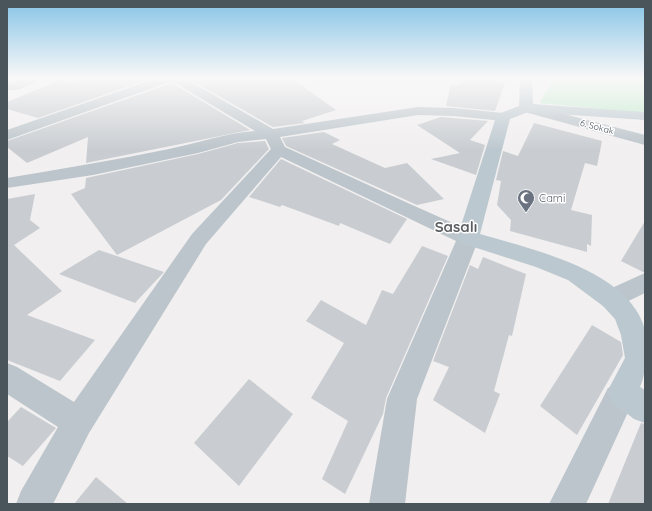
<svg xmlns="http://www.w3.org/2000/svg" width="652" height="511" font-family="Quicksand,sans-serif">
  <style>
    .green { fill: #c1ebcc }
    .building { fill: #c9cdd1 }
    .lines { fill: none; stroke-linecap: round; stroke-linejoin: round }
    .street { fill: #bcc5cb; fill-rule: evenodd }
    .secondary { fill: #bcc8cf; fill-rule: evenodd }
    .labels { text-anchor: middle; stroke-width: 3; stroke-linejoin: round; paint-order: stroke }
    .far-street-label { font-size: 9px; fill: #49545b; stroke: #fff }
    .worship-label { font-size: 11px; fill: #5b616d; stroke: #fff; text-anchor: start }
    .district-label { font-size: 15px; font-weight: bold; fill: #5c6063; stroke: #fff }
  </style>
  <rect width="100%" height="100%" fill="#f1efef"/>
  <path class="green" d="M553,78H645V113L540,103Z"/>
  <path class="building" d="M82,78H152L38,118L7,109V102L60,80L73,83Z
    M187,78H291L336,110L302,121L305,123L273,127Z
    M464,78H478L505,83L495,111L446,106L451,84L459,85Z
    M172,83L250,130L86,163L88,137L27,163L7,147V141Z
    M441,117L488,121L470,140L485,145L476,175L431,159L460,153L417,125Z
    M534,123L602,141L597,166L585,163L571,210L592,215L591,246L587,244V252L510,231L511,220L497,205L501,181L496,180L503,151L518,156Z
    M324,132L340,140L332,144L385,168L407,163L444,199L417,205L286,146L282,138Z
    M265,141L269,149L221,200L117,255L71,194L85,188L86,178L198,154L238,143Z
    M281,159L407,219L390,244L340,223L339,226L282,205L280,207L249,197Z
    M35,194L30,220L40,228L14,245L62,291L27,315L95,340L60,381L7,360V199Z
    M645,221V272H643L621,261Z
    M422,246L448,256L386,398L383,414L345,494L322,479L348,421L311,398L344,343L306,321L321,300L366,325L382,290L393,294Z
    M99,250L164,272L135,303L59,274Z
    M483,257L526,274L512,336L509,335L494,391L500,394L485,433L433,400L449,367L433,361L470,265L478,269Z
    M592,325L621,342L623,355L577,435L540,406Z
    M249,379L293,414L239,486L194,443Z
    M21,407L56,428L23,466L7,456V422Z
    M641,423L645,424V504H608Z
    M96,477L128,504H74Z"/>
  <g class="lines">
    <path class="street" d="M23,78H40L38,81L18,90H7V82L13,83Z
      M157,78H184L273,129L418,107L454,108L503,113L508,114L510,117L508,120L503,121L454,116L418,115L280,137L285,147L410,204L475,233L479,238L417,399L405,504H369L387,399L456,241L281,157L206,244L89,433L53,504H16L21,491L58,427L7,394V363L17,367L74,402L192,234L271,149L266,139L238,142L198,153L93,175L7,188V178C61,169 115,160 169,149C198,143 226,133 255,131L172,81L7,140V130Z
      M526,104L645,135V145L521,111L519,108L521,105Z
      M645,273V293L612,309L603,306L600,299L603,292Z
      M619,384L630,388L634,399L586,504H549L608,388Z"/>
    <path class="secondary" d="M520,78H532L533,104L645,112V120L528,112L510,119L480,234C530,249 630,270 645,330C646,335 645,342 645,348C645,363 646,373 640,387L645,390V423L634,419L612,402L607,392L625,358L621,335L615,319L603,306L568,280L536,267L461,243L457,238L496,117L498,114L519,106Z"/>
  </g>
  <linearGradient id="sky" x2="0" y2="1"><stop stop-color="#86c4e6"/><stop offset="0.52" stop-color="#f9f8f8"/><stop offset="1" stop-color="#f9f8f8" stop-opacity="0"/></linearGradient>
  <rect width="652" height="150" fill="url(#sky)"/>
  <defs>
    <symbol id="mosque-pin" viewBox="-11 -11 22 30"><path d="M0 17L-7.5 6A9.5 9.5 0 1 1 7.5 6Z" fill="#6b7280" stroke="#fff"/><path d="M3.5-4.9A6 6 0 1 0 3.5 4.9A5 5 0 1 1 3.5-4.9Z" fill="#fff"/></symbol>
  </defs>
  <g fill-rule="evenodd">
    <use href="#mosque-pin" x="516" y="188" width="20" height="27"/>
  </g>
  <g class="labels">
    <g class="far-street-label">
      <text transform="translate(597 127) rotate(15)" y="3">6. Sokak</text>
    </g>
    <g class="worship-label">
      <text x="539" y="202">Cami</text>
    </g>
    <g class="district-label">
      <text x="456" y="232">Sasalı</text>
    </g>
  </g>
  <rect width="652" height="511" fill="none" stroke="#49545b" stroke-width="16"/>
</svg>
